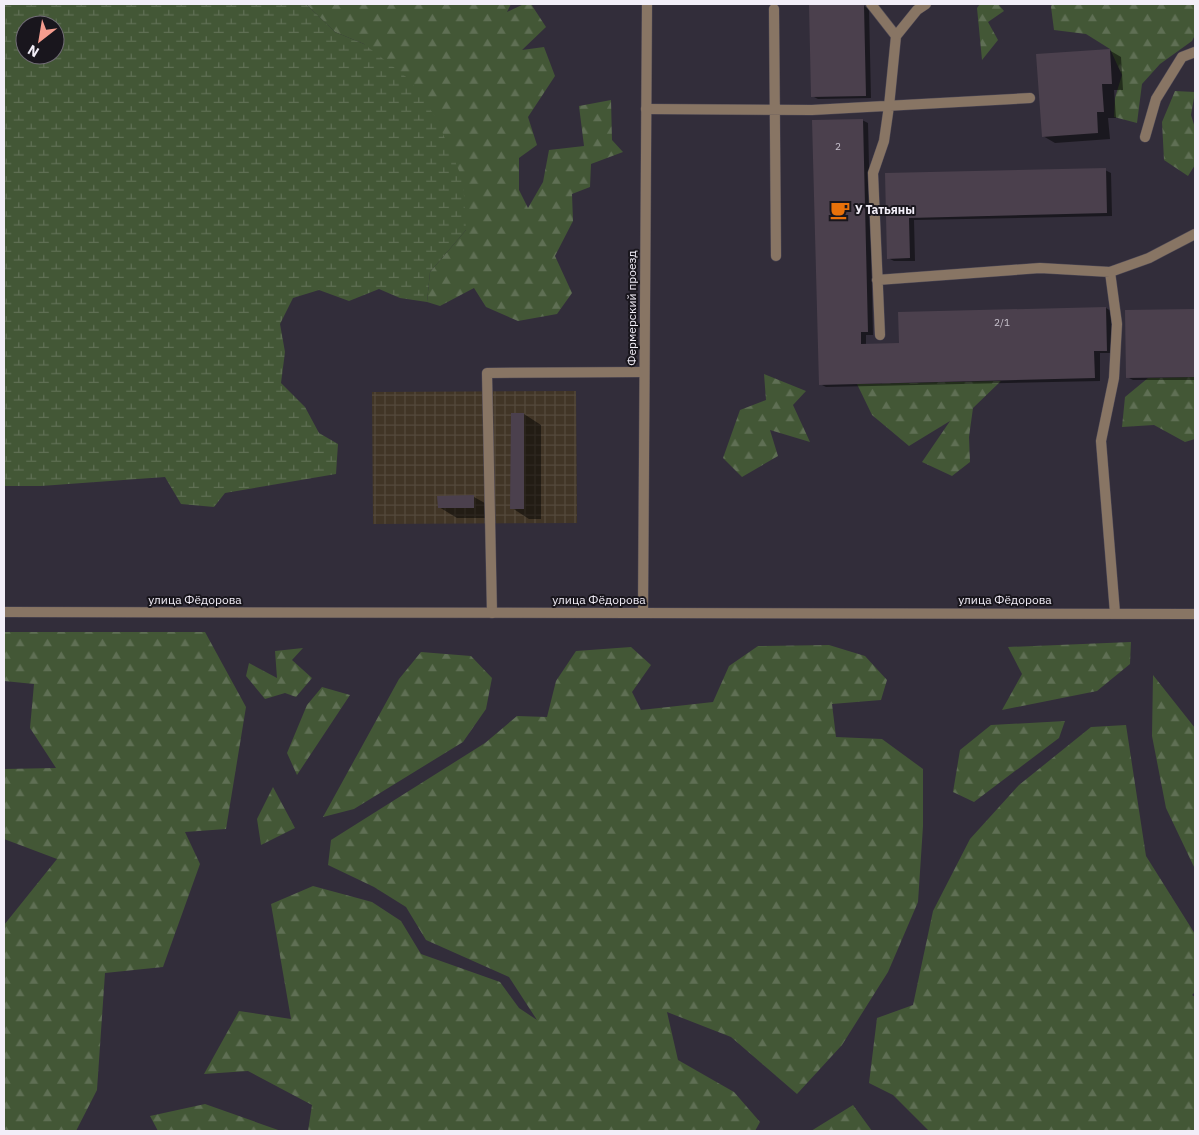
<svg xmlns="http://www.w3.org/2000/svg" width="1199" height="1135" font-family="'IBM Plex Sans',sans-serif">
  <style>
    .industrial { fill: url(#industrial-grid) }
    .forest { fill: url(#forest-firs) }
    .wetland { fill: url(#wetland-marsh); fill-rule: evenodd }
    .shadow { fill: #0007 }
    .building { fill: #4b404d }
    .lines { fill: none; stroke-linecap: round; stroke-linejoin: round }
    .service-casing { stroke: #4d4855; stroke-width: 11 }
    .minor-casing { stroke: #4d4855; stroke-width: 11 }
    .service { stroke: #887564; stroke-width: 10 }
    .minor { stroke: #887564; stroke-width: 10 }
    .labels { text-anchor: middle; stroke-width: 4; stroke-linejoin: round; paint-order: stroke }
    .number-label { font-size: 10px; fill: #c8c2cd }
    .poi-label { font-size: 12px; font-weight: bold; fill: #f2eef8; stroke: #19161d; text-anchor: start }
    .street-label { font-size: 12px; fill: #f2eef8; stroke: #19161d }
  </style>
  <defs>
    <pattern id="industrial-grid" width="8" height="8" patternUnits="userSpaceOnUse" patternTransform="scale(1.25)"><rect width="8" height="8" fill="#413526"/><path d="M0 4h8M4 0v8" fill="none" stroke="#54493c"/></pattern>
    <pattern id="forest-firs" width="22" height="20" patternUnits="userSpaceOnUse" patternTransform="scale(1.25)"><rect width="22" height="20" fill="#435736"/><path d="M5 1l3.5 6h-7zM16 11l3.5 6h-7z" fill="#5f6f54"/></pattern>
    <pattern id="wetland-marsh" width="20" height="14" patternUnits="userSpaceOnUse" patternTransform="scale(1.25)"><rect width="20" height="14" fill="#435736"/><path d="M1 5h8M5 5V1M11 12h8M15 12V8" fill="none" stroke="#5f6f54"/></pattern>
  </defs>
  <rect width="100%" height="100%" fill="#322d3a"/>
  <path class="industrial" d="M576,391L577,523L373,524L372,392Z"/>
  <path class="forest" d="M306,4H511L507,12L524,4H531L546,27L522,50L544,47L555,76L528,117L537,145L519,158V190L528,208L543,182L549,150L584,146L579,106L611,100L612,140L623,152L591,164L590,187L572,194L573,221L555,256L572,293L557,314L518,321L486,307L474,288L440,306L427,302L430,272L466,230L364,44L335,32Z
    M980,4H998L1004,11L988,22L998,40L982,60L977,8Z
    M1052,4H1195V35L1192,41L1160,64L1142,84L1137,123L1114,117L1115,98L1122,75L1110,49L1086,34L1054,30L1051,7Z
    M1175,91L1195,92L1191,115L1195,128V165L1188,176L1164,160L1162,122Z
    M764,374L806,391L793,405L810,442L770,430L778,456L742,477L723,458L740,410L766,400Z
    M1195,377V439L1185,442L1154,425L1122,427L1125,397L1148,378Z
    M1001,381L973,408L969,437L970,462L952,476L922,462L950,421L909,446L872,415L857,384Z
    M4,632H205L246,707L226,829L185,832L200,864L163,967L105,973L97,1090L76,1131H4V925L57,859L4,839V769L56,768L30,728L34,684L4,681Z
    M1131,642L1130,664L1097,691L1002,710L1022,674L1008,647Z
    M829,645L865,656L887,680L881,700L832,704L836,737L882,739L923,769V826L918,902L888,972L842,1045L797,1094L731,1037L667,1012L678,1060L734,1092L760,1122L755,1131H308L312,1105L248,1071L204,1074L239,1011L291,1019L271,904L313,886L372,902L401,921L421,954L500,982L519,1008L537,1020L509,977L426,940L406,907L374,887L328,865L331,840L485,743L517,716L547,717L556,681L576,651L631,647L651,665L632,692L641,710L713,702L729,666L758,646Z
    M303,648L292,660L312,678L296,697L285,693L265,699L246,676L249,663L277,678L275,651Z
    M421,652L471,656L492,678L486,709L463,742L354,809L323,817L399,679Z
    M1153,675L1195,728V869L1166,808L1152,736Z
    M322,687L350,695L297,775L287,753L307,705Z
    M1065,721L1059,738L974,802L953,792L960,750L991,725Z
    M1126,725L1146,856L1195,934V992L1192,995L1195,997V1131H929L893,1095L869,1083L877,1018L913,1005L933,911L970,839L1019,785L1091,727Z
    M273,787L295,828L261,845L257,819Z
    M205,1104L281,1131H158L150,1116Z
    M853,1105L872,1131H811Z"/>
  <path class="wetland" d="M4,4H306L335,32L364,44L410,80L436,118L463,180L466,230L430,272L427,302L400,298L379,289L349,301L319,290L293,298L280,324L285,352L281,383L305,407L319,433L338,444L336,474L225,493L214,507L181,504L165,477L41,486H4ZM25,25H55V55H25Z"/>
  <path class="shadow" d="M810,4H839V7L864,6L869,9L871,98L818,99L812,96Z
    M1109,50L1121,57L1123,90H1114L1116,118H1108L1110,139L1055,143L1043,136Z
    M862,120L868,123L873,335H866V346L900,345L1106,308L1111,311L1113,353H1100V381L826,387L820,384Z
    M1105,170L1111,173L1112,216L914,220L915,261H894L888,258L886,175Z
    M1126,311H1195V380H1133L1127,377Z
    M524,414L541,425V519H529L512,508Z
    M474,497L492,507V518H457L439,507Z"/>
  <path class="building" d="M809,4L864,5L866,96L811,97Z
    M1110,49L1112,84H1102L1104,112H1097L1098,133L1042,137L1036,54Z
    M863,119L868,332H861V344L899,343L898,312L1106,307L1107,351H1094L1095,378L819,385L812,120Z
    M1106,168L1107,213L909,218L910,258L887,259L885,173Z
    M1195,309V377L1126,378L1125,310Z
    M511,413H524V509H510Z
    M474,495V508H438L437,496Z"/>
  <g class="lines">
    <defs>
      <path id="service" d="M871,4L896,36
        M774,9L776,256
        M646,109L812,110L1030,98
        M1145,137L1156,99L1182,57L1195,52
        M1110,272L1117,324L1114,378L1101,441L1115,613
        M877,280L1040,268L1110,272L1149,258L1195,234
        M880,335L873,173L884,141L889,106L896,36L917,10L926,4
        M492,613L487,373L644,372"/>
      <path id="minor" d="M4,612L1195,614
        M643,612L647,4"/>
    </defs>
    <use href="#service" class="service-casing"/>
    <use href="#minor" class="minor-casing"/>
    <use href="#service" class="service"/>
    <use href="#minor" class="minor"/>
  </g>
  <defs>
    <symbol id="cafe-bare" viewBox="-9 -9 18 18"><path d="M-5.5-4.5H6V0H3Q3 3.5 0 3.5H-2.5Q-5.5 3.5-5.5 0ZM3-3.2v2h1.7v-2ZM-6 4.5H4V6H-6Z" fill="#e8710a" stroke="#19161d" stroke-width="2.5" paint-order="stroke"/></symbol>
  </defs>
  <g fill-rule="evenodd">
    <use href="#cafe-bare" x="826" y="196" width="28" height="28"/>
  </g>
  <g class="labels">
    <g class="number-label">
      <text x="838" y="150">2</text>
      <text x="1002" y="326">2/1</text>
    </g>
    <g class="poi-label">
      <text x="855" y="214">У Татьяны</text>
    </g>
    <g class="street-label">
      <text transform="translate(632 308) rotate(-90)" y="4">Фермерский проезд</text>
      <text x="195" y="604">улица Фёдорова</text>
      <text x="599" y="604">улица Фёдорова</text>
      <text x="1005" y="604">улица Фёдорова</text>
    </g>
  </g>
  <rect width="1199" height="1135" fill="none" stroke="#f2eef8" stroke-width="10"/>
  <g transform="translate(40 40) rotate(211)"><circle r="24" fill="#19161d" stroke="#706c75"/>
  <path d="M0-4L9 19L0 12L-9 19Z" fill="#f59d8f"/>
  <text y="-8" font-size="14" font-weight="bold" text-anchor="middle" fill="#f2eef8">N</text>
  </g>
</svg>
